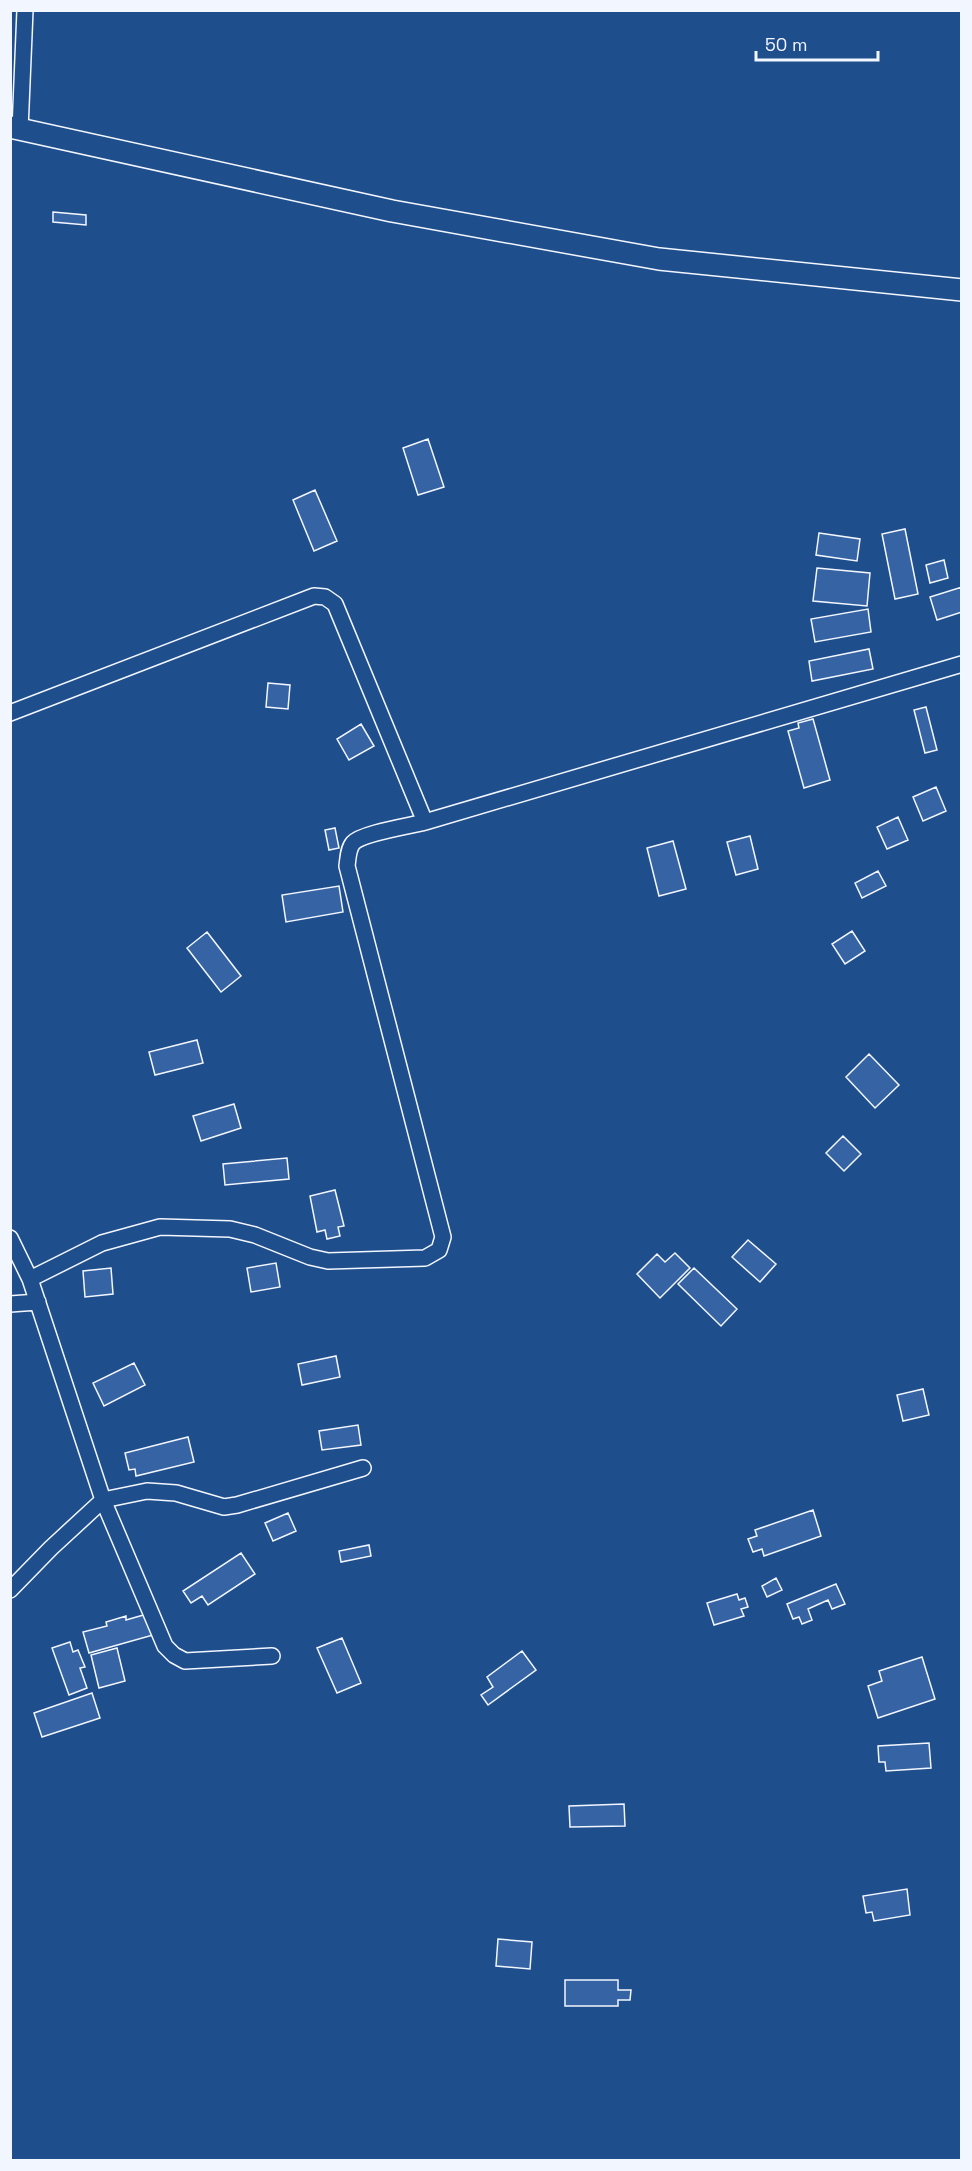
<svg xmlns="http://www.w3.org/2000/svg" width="972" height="2171" font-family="'Space Grotesk',sans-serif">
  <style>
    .building { fill: #3563a3; stroke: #f2f6ff; stroke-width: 1.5 }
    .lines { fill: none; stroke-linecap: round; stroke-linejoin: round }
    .minor-casing { stroke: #f2f6ff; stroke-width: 18 }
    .secondary-casing { stroke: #f2f6ff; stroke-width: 24 }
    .minor { stroke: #1f4e8c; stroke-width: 15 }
    .secondary { stroke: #1f4e8c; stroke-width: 21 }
  </style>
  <rect width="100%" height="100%" fill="#1f4e8c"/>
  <path class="building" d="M53,212L86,215V225L53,222Z
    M428,439L444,487L418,495L403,448Z
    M315,490L337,541L314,551L293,500Z
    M905,529L918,594L895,599L882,534Z
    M819,533L860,539L857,561L816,555Z
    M944,560L948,578L930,583L926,565Z
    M817,568L870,573L867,606L813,601Z
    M962,587V612L937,620L930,597Z
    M868,609L871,632L815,642L811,619Z
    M869,649L873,669L812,681L809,661Z
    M268,683L290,685L288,709L266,707Z
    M926,707L937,750L925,753L914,710Z
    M813,719L830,780L804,788L788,731L799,728L798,723Z
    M361,724L374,746L349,760L337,739Z
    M936,787L946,811L923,821L913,797Z
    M898,817L908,840L887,849L877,827Z
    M335,828L339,848L329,850L325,830Z
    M750,836L758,869L736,875L727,842Z
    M673,841L686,889L659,896L647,848Z
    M878,871L886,886L862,898L855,883Z
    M339,886L343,912L286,922L282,895Z
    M852,931L865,951L845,964L832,944Z
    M207,932L241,976L221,992L187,948Z
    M197,1040L203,1063L155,1075L149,1052Z
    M869,1054L899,1085L875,1108L846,1077Z
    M234,1104L241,1128L201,1141L193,1116Z
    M843,1136L861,1154L844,1171L826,1153Z
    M287,1158L289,1179L225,1185L223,1164Z
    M335,1190L344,1226L338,1227L340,1236L327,1239L325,1230L317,1232L310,1196Z
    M748,1240L776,1264L760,1282L732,1257Z
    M675,1253L690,1268L660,1298L637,1274L657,1254L665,1262Z
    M276,1263L280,1287L251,1292L247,1268Z
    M111,1268L113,1294L85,1297L83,1271Z
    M694,1268L737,1309L721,1326L678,1284Z
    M336,1356L340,1377L302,1385L298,1364Z
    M134,1363L145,1385L104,1406L93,1383Z
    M923,1389L929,1415L903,1421L897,1395Z
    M358,1425L361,1445L322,1450L319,1431Z
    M188,1437L194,1462L136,1476L135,1469L129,1470L125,1453Z
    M813,1510L821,1536L764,1556L762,1549L753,1552L748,1539L757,1536L755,1530Z
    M288,1513L296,1531L273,1541L265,1523Z
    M369,1545L371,1556L341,1562L339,1551Z
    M241,1553L255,1574L208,1605L202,1596L191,1603L183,1591Z
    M776,1578L782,1590L767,1597L762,1586Z
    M836,1584L845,1604L832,1609L828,1600L808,1609L812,1620L802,1624L799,1617L793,1619L787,1604Z
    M737,1594L739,1600L745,1598L748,1607L741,1609L744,1616L714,1625L707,1603Z
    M147,1614L153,1635L89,1653L83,1632L107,1626L106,1622L126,1616V1620Z
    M342,1638L361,1683L337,1693L317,1648Z
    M70,1642L73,1652L78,1650L85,1667L80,1668L87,1688L69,1695L52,1648Z
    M117,1648L125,1681L99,1688L91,1655Z
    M522,1651L536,1670L488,1705L481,1695L493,1687L487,1677Z
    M922,1657L935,1699L878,1718L868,1686L882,1681L879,1671Z
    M92,1693L100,1718L42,1737L34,1713Z
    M929,1743L931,1768L886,1771L885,1762H879L878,1746Z
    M624,1804L625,1826L570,1827L569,1806Z
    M907,1889L910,1915L874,1921L872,1912L866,1913L863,1896Z
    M498,1939L532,1942L530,1969L496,1966Z
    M565,1980H618V1990H631L630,2000H618V2006H565Z"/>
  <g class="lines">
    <defs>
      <path id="minor" d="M20,130L25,10
        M10,713L314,596L325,597L335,604L425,822L962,664
        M10,1238L30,1279L103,1500L165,1646L174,1655L185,1661L272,1656
        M30,1279L102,1243L160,1227L230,1229L255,1235L310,1257L328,1261L425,1258L439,1250L443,1237L347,866C348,859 348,849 353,843C362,833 410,826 425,822
        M10,1304L38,1302
        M10,1590L51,1548L103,1500L147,1491L176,1493L224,1507L237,1505L363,1468"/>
      <path id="secondary" d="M10,127L392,211L659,259L962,290"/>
    </defs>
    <use href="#minor" class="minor-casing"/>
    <use href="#secondary" class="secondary-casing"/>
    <use href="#minor" class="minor"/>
    <use href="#secondary" class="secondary"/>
  </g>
  <rect width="972" height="2171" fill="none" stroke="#f2f6ff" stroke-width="24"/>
  <path d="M756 51v9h122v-9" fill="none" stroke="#f2f6ff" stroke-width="3"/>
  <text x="765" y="51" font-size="18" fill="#f2f6ff" stroke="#1f4e8c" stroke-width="4.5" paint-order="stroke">50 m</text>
</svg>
